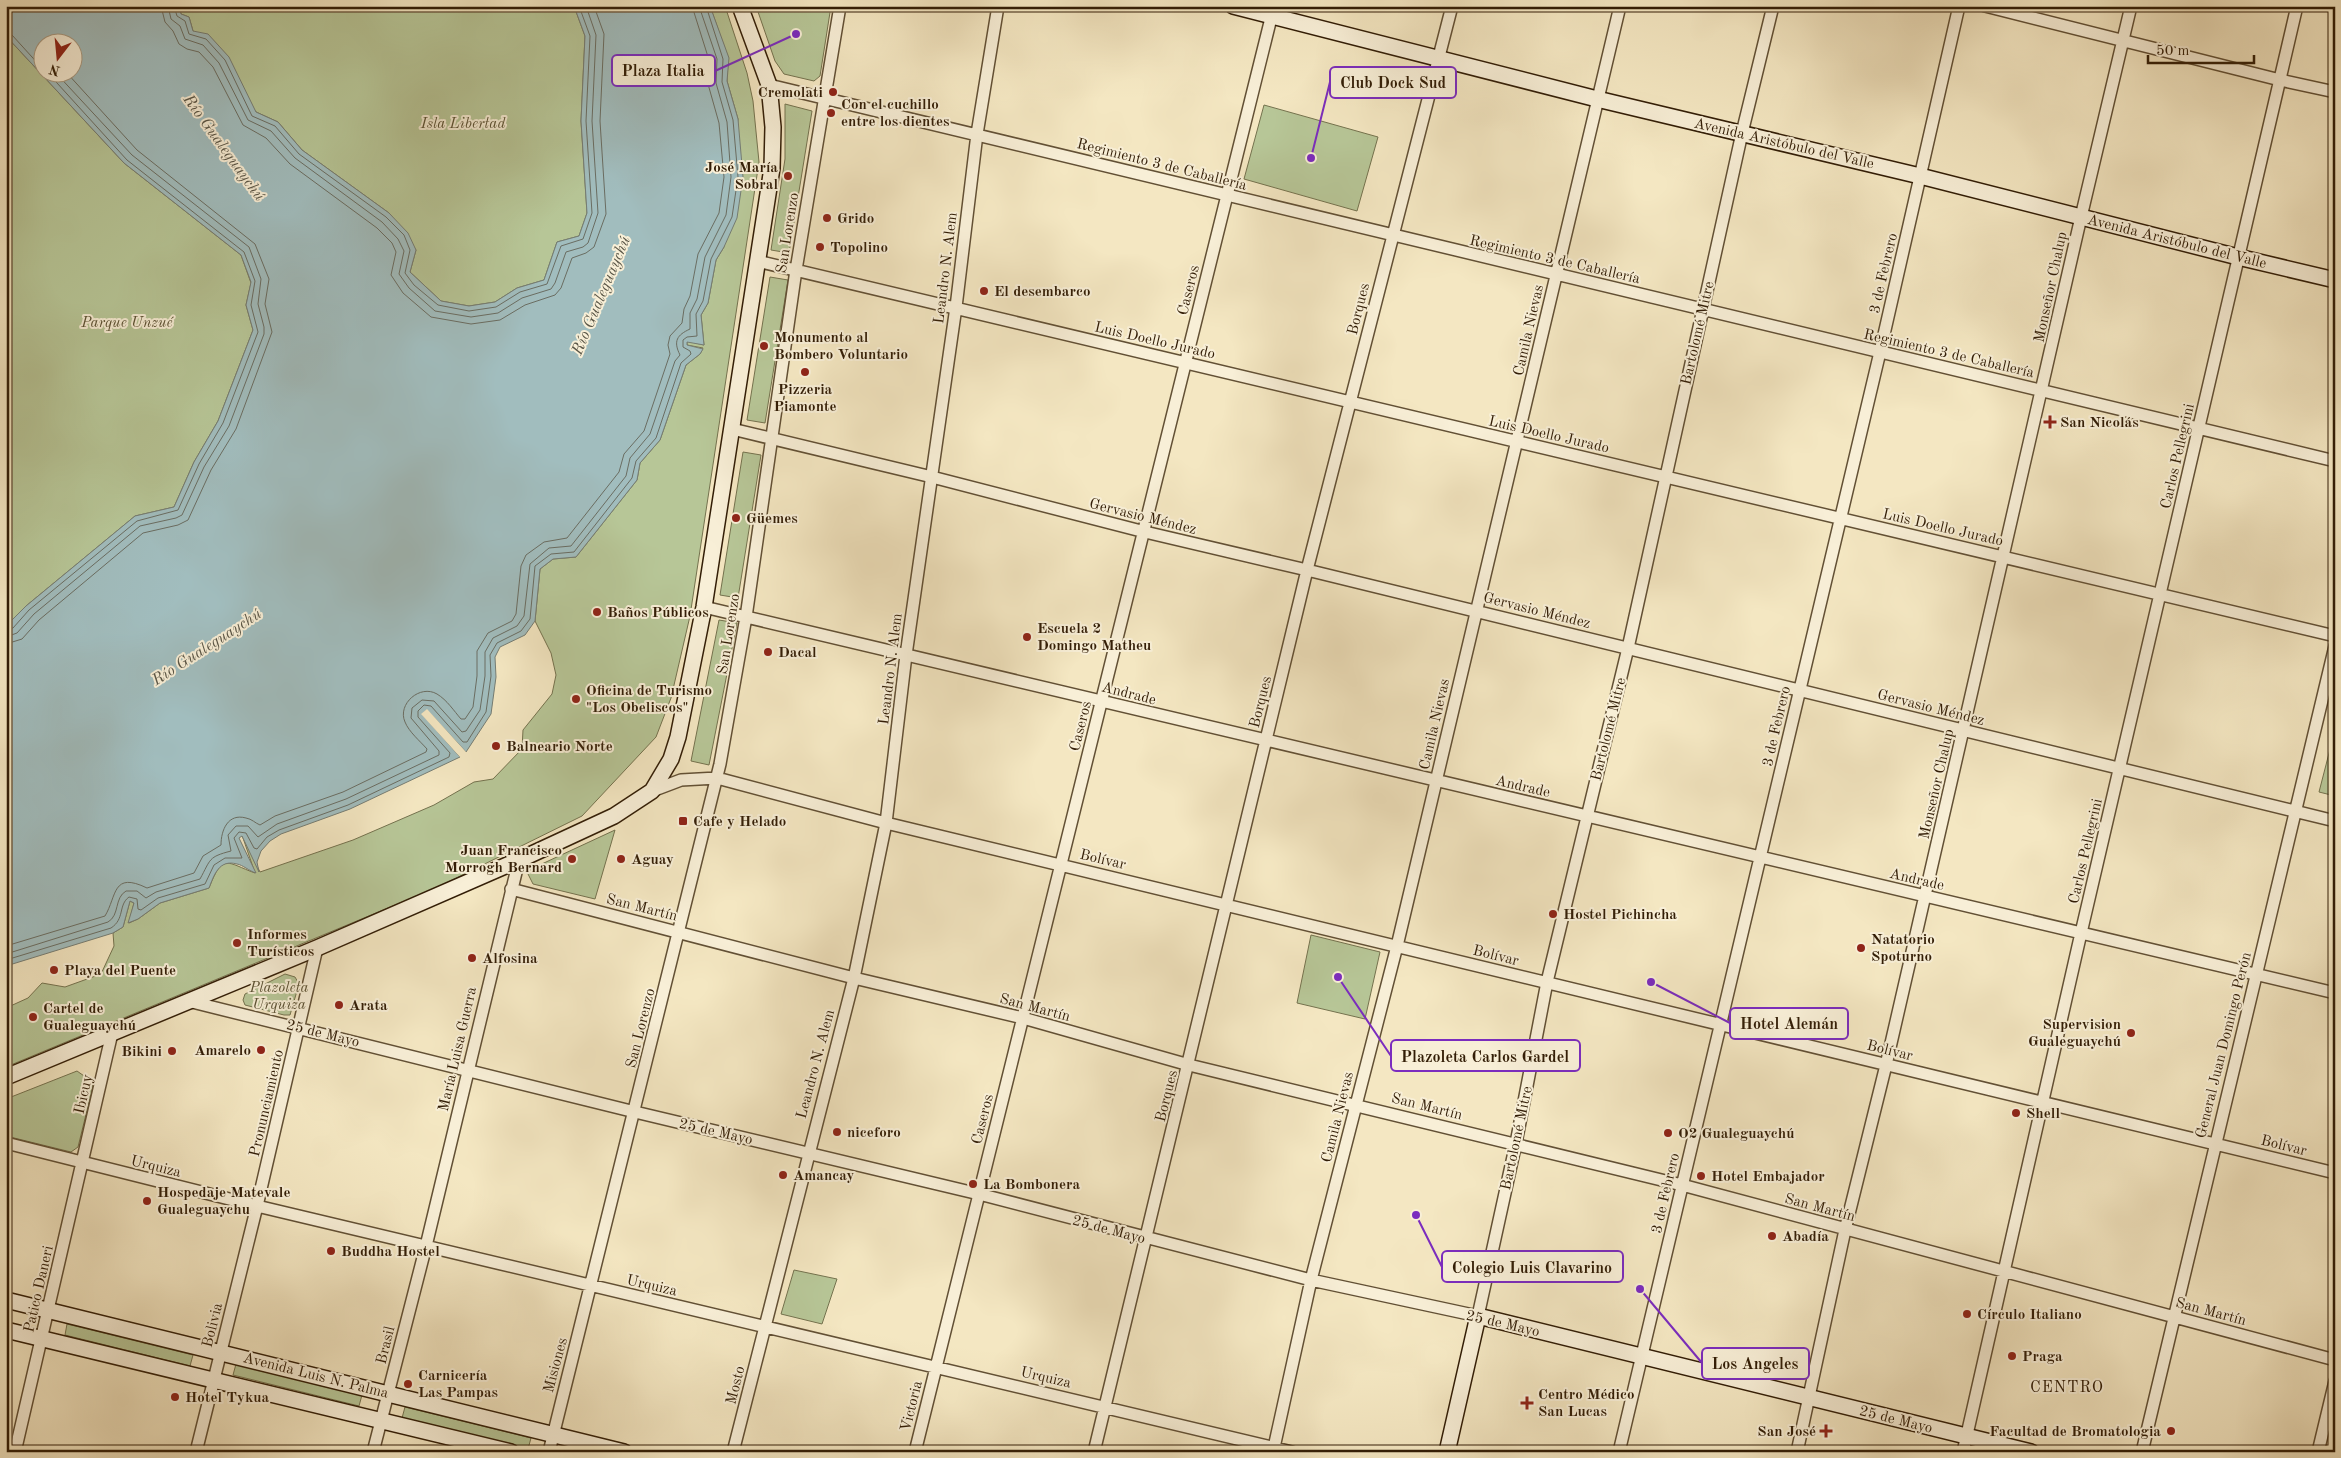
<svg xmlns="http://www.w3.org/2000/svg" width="2341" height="1458" font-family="'Old Standard TT',serif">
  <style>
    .green { fill: #b7c697; stroke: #74724e }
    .water { fill: #a1bdbe; stroke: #757d74; fill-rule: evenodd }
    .pier { fill: #f4e7c2 }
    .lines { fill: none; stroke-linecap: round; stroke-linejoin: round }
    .shore { stroke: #6a6d62; stroke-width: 1 }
    .street-casing { stroke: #625035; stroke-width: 14 }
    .secondary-casing { stroke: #321d06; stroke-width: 18 }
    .street { stroke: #f8efd7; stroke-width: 11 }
    .secondary { stroke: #f8efd7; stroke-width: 15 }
    .poi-dot { fill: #8f2418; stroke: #f8efd7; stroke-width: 2 }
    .labels { text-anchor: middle; stroke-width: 4; stroke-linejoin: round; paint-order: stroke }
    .poi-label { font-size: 15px; font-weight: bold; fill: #321d06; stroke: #f8efd7; text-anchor: start }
    .park-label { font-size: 15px; font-style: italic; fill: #5a5032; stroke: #f8efd7 }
    .street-label { font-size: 15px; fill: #321d06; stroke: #f8efd7 }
    .water-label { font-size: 16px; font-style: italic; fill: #595546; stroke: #f8efd7 }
    .neighbourhood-label { font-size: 16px; letter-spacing: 1px; fill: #321d06; stroke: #f8efd7 }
    .leader { fill: none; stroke: #7b2cbf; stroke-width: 2 }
    .callout-dot { fill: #7b2cbf; stroke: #f8efd7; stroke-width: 2 }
    .callout { fill: #f8efd7; stroke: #7b2cbf; stroke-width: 2 }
    .callout-label { font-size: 16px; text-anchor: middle; font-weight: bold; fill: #321d06 }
  </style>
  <rect width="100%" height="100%" fill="#f4e7c2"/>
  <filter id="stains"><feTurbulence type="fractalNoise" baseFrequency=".004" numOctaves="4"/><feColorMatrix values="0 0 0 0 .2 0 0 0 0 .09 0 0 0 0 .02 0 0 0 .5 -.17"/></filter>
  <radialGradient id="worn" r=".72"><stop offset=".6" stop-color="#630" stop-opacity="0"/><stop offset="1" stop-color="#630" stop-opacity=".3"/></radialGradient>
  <path class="green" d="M179,6H574L585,36L581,121L587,213L579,236L557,242L544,280L517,288L495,302L469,306L441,301L410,272L416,250L389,213L302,150L278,122L256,112L193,31L189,17L181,14Z
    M710,6H725L747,73L753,101L759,162L690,616L671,698L656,737L582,816L436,888L6,1067V1008L28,998L42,983L65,987L101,974L114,946L113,933L123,927L130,901L134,903L129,923L138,919L160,903L209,888C223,852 227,863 255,873L242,835L260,872L353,840L434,805L474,782L493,779L522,749L523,730L552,694L556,675L551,653L535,621L540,569L553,559L576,557L637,480L640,463L660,440L686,365L700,354L703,348L687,345V341L704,345L701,315L708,303L716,260L724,247L738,119L727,81L728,58Z
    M756,6H831L820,76L814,81L784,74L775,61Z
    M6,36L124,163L241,255L251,283L246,305L253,330L218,421L194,462L174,507L135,516L26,606L6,626Z
    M785,104L812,111L789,253L771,250L785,159Z
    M1264,105L1378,137L1357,211L1244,179Z
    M770,277L788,280L765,423L747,420Z
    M743,452L761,455L738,598L720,595Z
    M719,620L737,623L709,765L691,761Z
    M2335,730V796L2319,792Z
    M615,830L595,899L533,884L528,874L531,869Z
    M1311,935L1380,952L1365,1019L1297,1003Z
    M285,974L295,977L299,984L290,1015H284L245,1005L243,1000L245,994Z
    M77,1071L87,1078L93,1086L78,1147L71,1152L6,1136V1099Z
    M794,1270L837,1279L822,1324L781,1314Z
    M67,1324L193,1355L190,1366L65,1335Z
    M236,1364L362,1395L359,1406L233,1375Z
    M405,1407L531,1438L528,1449L402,1418Z"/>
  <path class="water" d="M6,6H179L181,14L189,17L193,31L208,34L229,57L256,112L278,122L302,150L389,213L408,233L416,250L410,272L441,301L469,306L495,302L517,288L544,280L557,242L579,236L587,213L581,121L585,36L574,6H710L729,58L727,81L738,119L743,177L737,218L724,247L716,260L708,303L701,315L704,345L687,342V345L703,349L700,354L686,365L660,440L640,463L637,480L576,557L553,559L540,569L535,621L525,635L500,647L495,657L496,677L491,714L466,752L427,710L422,714L460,757L350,809L281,834L270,841L261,851L257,862L259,872L242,836L239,838L256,873C249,871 243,865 237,864C219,859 214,875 209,888L160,903L138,919L128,923L134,903L130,901L123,927L113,933L6,966V626L26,606L135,516L174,507L194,462L218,421L253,330L246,305L251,282L241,255L124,163L6,36ZM42,42H72V72H42Z"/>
  <path class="pier" d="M427,709L466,752L464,754L427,713L425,714L462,755L460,757L421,714Z"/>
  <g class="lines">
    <path class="shore" d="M161,6L165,22L173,31L179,44L187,49L199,52L213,67L243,125L266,138L290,164L377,228L392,243L396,252L391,275L403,293L431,317L471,324L500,320L525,305L555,295L561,288L572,258L586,253L594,247L606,214L600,121L604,34L594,6
      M168,6L171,19L180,26L185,39L203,45L219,63L248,120L271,131L295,158L382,222L398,239L404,251L399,274L409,288L435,311L471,317L498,313L522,298L551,289L555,283L566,252L583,247L588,243L598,213L592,121L596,35L586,6
      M174,6L177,16L185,21L189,34L206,39L225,60L252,116L275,126L299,154L386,217L404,235L410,250L405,273L414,285L438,305L469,311L496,307L520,292L547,284L561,246L583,239L592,213L586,121L590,36L579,6
      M6,33L12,35L42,68
      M6,630L13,628L29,610L137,521L178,510L199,464L223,423L258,332L251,305L255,281L244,252L127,160L47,72
      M6,637L17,633L34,614L140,526L176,518L182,515L204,467L229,426L264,334V327L258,304L261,279L249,247L132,155L55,72
      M6,644L22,639L39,620L143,533L178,525L188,520L211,470L236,429L272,332L265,304L269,279L255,244L137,150L66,72
      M6,946L105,916C117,896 112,871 147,888L194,873L203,856L221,845C221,830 228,813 246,818C252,819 255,823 260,825L275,816L343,792L426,752L427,749C420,741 409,732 405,722C397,704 420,684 437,694C447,700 454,711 461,719H465L473,707L477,676V651L488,633L512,621L516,614L521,566L526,555L544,542L567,538L619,472L624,454L644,431L670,354L668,345L670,336L682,323L684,309L690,296L698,254L719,213L724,177L719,123L708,84L709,60L692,6
      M6,954L108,922C120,915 114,898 126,891H137L146,898L156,892L200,879C211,859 208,857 231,851L228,835L236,826H248L258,837L277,824L346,799L439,755V751L411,718L412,708L422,700L434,701L462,732L466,731L480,710L485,676V652L493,638L517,626L524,616L530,564L549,548L571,546L626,476L630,458L650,434L675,361L680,355C673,341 677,335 690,329V313L697,299L705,257L726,215L731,177L727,122L716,83L717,59L699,6
      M6,960L111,928C125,919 118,905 129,897L137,899L138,909L141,910L158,898L205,884L214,865L225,858H242L234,838L239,832L246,833L254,848L257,849L267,837L279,830L348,805L449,757L450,753L418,717V711L424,705L431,706L463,742H467L486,712L491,676L490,655L497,643L521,631L530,619L535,566L551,554L574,552L632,478L636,461L656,438L681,363L691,354L690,351L683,347V340L687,337L697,336L696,314L703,301L711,259L732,217L738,177L733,120L722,82L723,59L706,6"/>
    <defs>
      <path id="street" d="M1985,6L2280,80L2335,92
        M769,85L2335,461
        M757,261L2335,636
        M732,429L932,477L1145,532L1307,570L2335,821
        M704,607L2335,993
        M652,791L681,780L717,778L886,823L2335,1173
        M511,889L854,978L1023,1018L1189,1065L1682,1185L2335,1360
        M188,1001L635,1112L979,1194L1311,1280L1478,1316L1516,1143L1547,982L1628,648L1742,133L1773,6
        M6,1143L257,1206L1292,1452
        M15,1452L112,1033
        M196,1452L257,1206L317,948
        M373,1452L426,1246L519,860
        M549,1452L720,764L746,617L796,270L840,6
        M733,1452L854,978L886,823L906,655L956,307L977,134L998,6
        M915,1452L1274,6
        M1094,1452L1307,570L1452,6
        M1273,1452L1311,1280L1397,946L1620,6
        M1619,1452L1880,352L1959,6
        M1797,1452L1845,1230L1886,1065L2081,217L2131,6
        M1963,1452L2081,933L2297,6
        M2142,1452L2335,646
        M2318,1452L2335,1381"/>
      <path id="secondary" d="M1233,6L1597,99L1920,176L2238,257L2335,280
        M6,1077L317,948L519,860L614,816L652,791L671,759L678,737L704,607L772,168L773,127L769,85L740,6
        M6,1300L624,1452
        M6,1330L511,1452
        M1447,1452L1478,1316L2031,1452"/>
    </defs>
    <use href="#street" class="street-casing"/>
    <use href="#secondary" class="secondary-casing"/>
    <use href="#street" class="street"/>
    <use href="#secondary" class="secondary"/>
  </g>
  <g class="poi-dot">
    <circle cx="833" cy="92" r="5"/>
    <circle cx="831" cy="113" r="5"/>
    <circle cx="788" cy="176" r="5"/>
    <circle cx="827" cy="218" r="5"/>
    <circle cx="820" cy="247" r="5"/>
    <circle cx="984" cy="291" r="5"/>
    <circle cx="764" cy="346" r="5"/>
    <circle cx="805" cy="372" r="5"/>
    <path d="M2047.5 414.5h5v5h5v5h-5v5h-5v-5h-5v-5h5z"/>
    <circle cx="736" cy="518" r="5"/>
    <circle cx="597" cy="612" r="5"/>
    <circle cx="1027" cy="637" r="5"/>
    <circle cx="768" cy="652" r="5"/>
    <circle cx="576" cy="699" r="5"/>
    <circle cx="496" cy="746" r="5"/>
    <rect x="678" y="816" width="10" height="10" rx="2.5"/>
    <circle cx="572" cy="859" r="5"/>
    <circle cx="621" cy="859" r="5"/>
    <circle cx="1553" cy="914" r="5"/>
    <circle cx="237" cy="943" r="5"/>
    <circle cx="1861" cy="948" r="5"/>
    <circle cx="472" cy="958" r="5"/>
    <circle cx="54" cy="970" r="5"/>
    <circle cx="339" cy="1005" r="5"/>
    <circle cx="33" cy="1017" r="5"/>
    <circle cx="2131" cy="1033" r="5"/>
    <circle cx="261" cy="1050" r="5"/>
    <circle cx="172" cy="1051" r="5"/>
    <circle cx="2016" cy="1113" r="5"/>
    <circle cx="837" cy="1132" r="5"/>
    <circle cx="1668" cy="1133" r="5"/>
    <circle cx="783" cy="1175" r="5"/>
    <circle cx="1701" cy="1176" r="5"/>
    <circle cx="973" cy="1184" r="5"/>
    <circle cx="147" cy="1201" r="5"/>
    <circle cx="1772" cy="1236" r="5"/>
    <circle cx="331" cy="1251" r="5"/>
    <circle cx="1967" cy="1314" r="5"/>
    <circle cx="2012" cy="1356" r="5"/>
    <circle cx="408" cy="1384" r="5"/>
    <circle cx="175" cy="1397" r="5"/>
    <path d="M1524.5 1395.5h5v5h5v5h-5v5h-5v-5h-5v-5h5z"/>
    <path d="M1823.5 1423.5h5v5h5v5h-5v5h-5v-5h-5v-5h5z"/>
    <circle cx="2171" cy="1431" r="5"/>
  </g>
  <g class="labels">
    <g class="poi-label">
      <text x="823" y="97" text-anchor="end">Cremolati</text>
      <text x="841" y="109">Con el cuchillo<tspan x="841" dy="17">entre los dientes</tspan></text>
      <text x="778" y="172" text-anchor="end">José María<tspan x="778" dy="17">Sobral</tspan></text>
      <text x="837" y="223">Grido</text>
      <text x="830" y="252">Topolino</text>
      <text x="994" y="296">El desembarco</text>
      <text x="774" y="342">Monumento al<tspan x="774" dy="17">Bombero Voluntario</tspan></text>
      <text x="805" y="394" text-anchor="middle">Pizzeria<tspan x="805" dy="17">Piamonte</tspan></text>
      <text x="2060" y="427">San Nicolás</text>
      <text x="746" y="523">Güemes</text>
      <text x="607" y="617">Baños Públicos</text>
      <text x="1037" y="633">Escuela 2<tspan x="1037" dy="17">Domingo Matheu</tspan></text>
      <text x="778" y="657">Dacal</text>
      <text x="586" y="695">Oficina de Turismo<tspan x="586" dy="17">"Los Obeliscos"</tspan></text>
      <text x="506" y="751">Balneario Norte</text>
      <text x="693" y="826">Cafe y Helado</text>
      <text x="562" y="855" text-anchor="end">Juan Francisco<tspan x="562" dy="17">Morrogh Bernard</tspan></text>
      <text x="631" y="864">Aguay</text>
      <text x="1563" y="919">Hostel Pichincha</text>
      <text x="247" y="939">Informes<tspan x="247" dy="17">Turísticos</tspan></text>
      <text x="1871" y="944">Natatorio<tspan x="1871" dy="17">Spoturno</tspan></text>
      <text x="482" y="963">Alfosina</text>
      <text x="64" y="975">Playa del Puente</text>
      <text x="349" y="1010">Arata</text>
      <text x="43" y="1013">Cartel de<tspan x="43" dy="17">Gualeguaychú</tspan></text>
      <text x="2121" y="1029" text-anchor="end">Supervision<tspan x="2121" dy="17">Gualeguaychú</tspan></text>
      <text x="251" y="1055" text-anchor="end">Amarelo</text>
      <text x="162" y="1056" text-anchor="end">Bikini</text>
      <text x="2026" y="1118">Shell</text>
      <text x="847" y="1137">niceforo</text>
      <text x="1678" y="1138">O2 Gualeguaychú</text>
      <text x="793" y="1180">Amancay</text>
      <text x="1711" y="1181">Hotel Embajador</text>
      <text x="983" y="1189">La Bombonera</text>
      <text x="157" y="1197">Hospedaje Matevale<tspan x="157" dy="17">Gualeguaychu</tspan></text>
      <text x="1782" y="1241">Abadía</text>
      <text x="341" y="1256">Buddha Hostel</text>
      <text x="1977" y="1319">Círculo Italiano</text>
      <text x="2022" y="1361">Praga</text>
      <text x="418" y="1380">Carnicería<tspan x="418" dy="17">Las Pampas</tspan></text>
      <text x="1538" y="1399">Centro Médico<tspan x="1538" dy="17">San Lucas</tspan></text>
      <text x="185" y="1402">Hotel Tykua</text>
      <text x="1816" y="1436" text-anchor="end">San José</text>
      <text x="2161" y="1436" text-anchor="end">Facultad de Bromatologia</text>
    </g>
    <g class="park-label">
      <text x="463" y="128">Isla Libertad</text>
      <text x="127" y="327">Parque Unzué</text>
      <text x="279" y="992">Plazoleta<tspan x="279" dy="17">Urquiza</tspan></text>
    </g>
    <g class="street-label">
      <text transform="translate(1784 143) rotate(13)" y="5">Avenida Aristóbulo del Valle</text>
      <text transform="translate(1162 164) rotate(14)" y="5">Regimiento 3 de Caballería</text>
      <text transform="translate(787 233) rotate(-81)" y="5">San Lorenzo</text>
      <text transform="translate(2177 241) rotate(14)" y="5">Avenida Aristóbulo del Valle</text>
      <text transform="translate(1555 259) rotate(13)" y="5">Regimiento 3 de Caballería</text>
      <text transform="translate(945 268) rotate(-83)" y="5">Leandro N. Alem</text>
      <text transform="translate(1883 273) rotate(-77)" y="5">3 de Febrero</text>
      <text transform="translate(2050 287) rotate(-78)" y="5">Monseñor Chalup</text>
      <text transform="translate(1188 290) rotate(-76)" y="5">Caseros</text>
      <text transform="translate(1358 309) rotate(-76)" y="5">Borques</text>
      <text transform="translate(1528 330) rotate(-77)" y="5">Camila Nievas</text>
      <text transform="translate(1697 333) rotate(-77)" y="5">Bartolomé Mitre</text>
      <text transform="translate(1155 340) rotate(13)" y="5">Luis Doello Jurado</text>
      <text transform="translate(1949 353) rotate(13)" y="5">Regimiento 3 de Caballería</text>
      <text transform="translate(1549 434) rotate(13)" y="5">Luis Doello Jurado</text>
      <text transform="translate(2177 456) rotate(-77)" y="5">Carlos Pellegrini</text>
      <text transform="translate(1143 516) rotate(14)" y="5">Gervasio Méndez</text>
      <text transform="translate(1943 527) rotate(13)" y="5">Luis Doello Jurado</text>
      <text transform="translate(1537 610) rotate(14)" y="5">Gervasio Méndez</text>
      <text transform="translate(728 634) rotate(-81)" y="5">San Lorenzo</text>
      <text transform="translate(890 669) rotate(-83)" y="5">Leandro N. Alem</text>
      <text transform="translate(1129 693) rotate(14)" y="5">Andrade</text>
      <text transform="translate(1260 702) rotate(-76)" y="5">Borques</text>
      <text transform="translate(1931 707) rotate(14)" y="5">Gervasio Méndez</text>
      <text transform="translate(1434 724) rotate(-77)" y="5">Camila Nievas</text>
      <text transform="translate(1080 726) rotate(-76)" y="5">Caseros</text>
      <text transform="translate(1776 726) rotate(-77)" y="5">3 de Febrero</text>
      <text transform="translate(1608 729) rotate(-76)" y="5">Bartolomé Mitre</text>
      <text transform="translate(1936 784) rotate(-77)" y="5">Monseñor Chalup</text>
      <text transform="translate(1523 786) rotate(13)" y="5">Andrade</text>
      <text transform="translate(2085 851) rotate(-77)" y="5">Carlos Pellegrini</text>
      <text transform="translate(1103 859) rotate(13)" y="5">Bolívar</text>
      <text transform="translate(1917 879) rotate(13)" y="5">Andrade</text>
      <text transform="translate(642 907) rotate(14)" y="5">San Martín</text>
      <text transform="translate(1496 955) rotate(14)" y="5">Bolívar</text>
      <text transform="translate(1035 1007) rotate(15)" y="5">San Martín</text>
      <text transform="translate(640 1028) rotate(-76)" y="5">San Lorenzo</text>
      <text transform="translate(323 1033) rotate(14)" y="5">25 de Mayo</text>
      <text transform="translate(2223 1045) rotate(-76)" y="5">General Juan Domingo Perón</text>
      <text transform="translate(457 1049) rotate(-77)" y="5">María Luisa Guerra</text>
      <text transform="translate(1890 1050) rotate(14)" y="5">Bolívar</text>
      <text transform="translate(815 1064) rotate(-75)" y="5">Leandro N. Alem</text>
      <text transform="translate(83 1094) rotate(-77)" y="5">Ibicuy</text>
      <text transform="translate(1166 1096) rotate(-76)" y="5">Borques</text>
      <text transform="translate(266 1103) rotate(-77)" y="5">Pronunciamiento</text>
      <text transform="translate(1427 1106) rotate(14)" y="5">San Martín</text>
      <text transform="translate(1337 1117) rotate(-76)" y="5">Camila Nievas</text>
      <text transform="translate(982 1119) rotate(-76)" y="5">Caseros</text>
      <text transform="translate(716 1131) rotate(13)" y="5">25 de Mayo</text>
      <text transform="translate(1516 1138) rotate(-78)" y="5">Bartolomé Mitre</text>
      <text transform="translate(2284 1145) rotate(14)" y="5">Bolívar</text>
      <text transform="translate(156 1166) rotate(14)" y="5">Urquiza</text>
      <text transform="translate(1665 1193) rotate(-77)" y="5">3 de Febrero</text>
      <text transform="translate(1820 1207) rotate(15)" y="5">San Martín</text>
      <text transform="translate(1109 1229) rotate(15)" y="5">25 de Mayo</text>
      <text transform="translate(652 1285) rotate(13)" y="5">Urquiza</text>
      <text transform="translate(38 1289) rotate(-77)" y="5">Patico Daneri</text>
      <text transform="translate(2211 1311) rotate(15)" y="5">San Martín</text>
      <text transform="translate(1503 1323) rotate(13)" y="5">25 de Mayo</text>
      <text transform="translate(212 1325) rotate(-76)" y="5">Bolivia</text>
      <text transform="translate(385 1345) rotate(-76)" y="5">Brasil</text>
      <text transform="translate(555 1365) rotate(-75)" y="5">Misiones</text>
      <text transform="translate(316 1375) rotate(14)" y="5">Avenida Luis N. Palma</text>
      <text transform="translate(1046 1377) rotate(13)" y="5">Urquiza</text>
      <text transform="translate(735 1385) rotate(-76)" y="5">Mosto</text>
      <text transform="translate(911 1406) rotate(-76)" y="5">Victoria</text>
      <text transform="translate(1896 1419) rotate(14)" y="5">25 de Mayo</text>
    </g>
    <g class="water-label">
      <text transform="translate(225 147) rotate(54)" y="6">Río Gualeguaychú</text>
      <text transform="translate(600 295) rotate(-67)" y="6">Río Gualeguaychú</text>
      <text transform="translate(206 646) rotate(-33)" y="6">Río Gualeguaychú</text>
    </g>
    <g class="neighbourhood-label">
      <text x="2067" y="1392">CENTRO</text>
    </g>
  </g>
  <path class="leader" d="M796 34L715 71M1311 158L1330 82M1651 982L1730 1023M1338 977L1391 1056M1416 1215L1442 1267M1640 1289L1702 1363"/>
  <g class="callout-dot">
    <circle cx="796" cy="34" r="5"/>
    <circle cx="1311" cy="158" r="5"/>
    <circle cx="1651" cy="982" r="5"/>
    <circle cx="1338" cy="977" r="5"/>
    <circle cx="1416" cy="1215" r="5"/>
    <circle cx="1640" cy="1289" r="5"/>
  </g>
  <g class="callout">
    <rect x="612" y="55" width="103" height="31" rx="5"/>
    <rect x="1330" y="67" width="126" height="31" rx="5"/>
    <rect x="1730" y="1008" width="118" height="31" rx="5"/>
    <rect x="1391" y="1040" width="189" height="31" rx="5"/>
    <rect x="1442" y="1251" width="181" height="31" rx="5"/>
    <rect x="1702" y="1348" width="107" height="31" rx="5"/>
  </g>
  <g class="callout-label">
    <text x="663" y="76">Plaza Italia</text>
    <text x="1393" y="88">Club Dock Sud</text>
    <text x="1789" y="1029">Hotel Alemán</text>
    <text x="1485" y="1062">Plazoleta Carlos Gardel</text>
    <text x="1532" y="1273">Colegio Luis Clavarino</text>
    <text x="1755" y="1369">Los Angeles</text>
  </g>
  <rect width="2341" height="1458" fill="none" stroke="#f4e7c2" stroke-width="25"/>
  <rect x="8" y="8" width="2326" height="1443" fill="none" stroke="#321d06" stroke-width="2.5"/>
  <rect x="12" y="12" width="2316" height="1433" fill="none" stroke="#321d06"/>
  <g transform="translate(58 58) rotate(196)"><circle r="24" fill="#f8efd7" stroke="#a99b83"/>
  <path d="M0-4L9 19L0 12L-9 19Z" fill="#8f2418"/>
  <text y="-8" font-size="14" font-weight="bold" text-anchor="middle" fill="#321d06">N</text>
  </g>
  <path d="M2148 55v8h106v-8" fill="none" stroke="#321d06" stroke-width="2.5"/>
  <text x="2156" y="55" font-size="15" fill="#321d06" stroke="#f8efd7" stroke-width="4" paint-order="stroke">50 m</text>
  <rect width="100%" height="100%" filter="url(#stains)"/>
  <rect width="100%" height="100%" fill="url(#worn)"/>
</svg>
